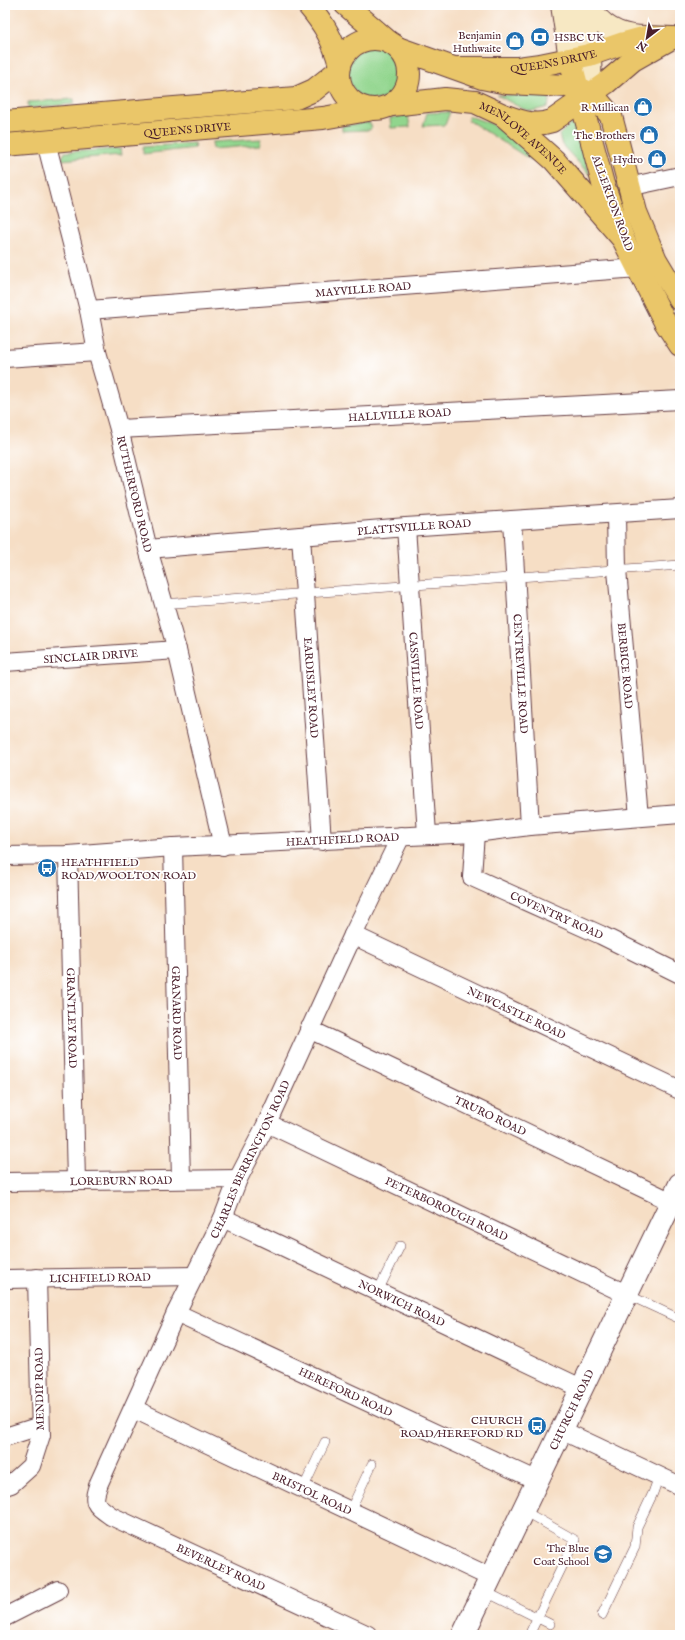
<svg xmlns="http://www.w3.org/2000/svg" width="685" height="1640" font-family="'IM FELL English',serif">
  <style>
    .green { fill: #91d58d; stroke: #6e7a5c }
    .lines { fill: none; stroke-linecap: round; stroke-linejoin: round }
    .service-casing { stroke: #643c42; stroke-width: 10 }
    .minor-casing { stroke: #643c42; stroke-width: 20 }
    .tertiary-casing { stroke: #643c42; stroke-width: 24 }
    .secondary-casing { stroke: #643c42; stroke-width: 24 }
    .primary-casing { stroke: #643c42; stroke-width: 24 }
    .trunk-casing { stroke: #643c42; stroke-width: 24 }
    .service { stroke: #fff; stroke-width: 9 }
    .minor { stroke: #fff; stroke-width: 18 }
    .tertiary { stroke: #fff; stroke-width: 22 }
    .secondary { stroke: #f7e8c3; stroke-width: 22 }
    .primary { stroke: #eac669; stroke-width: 22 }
    .trunk { stroke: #eac669; stroke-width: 22 }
    .labels { text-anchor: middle; stroke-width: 3.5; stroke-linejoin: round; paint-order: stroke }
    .poi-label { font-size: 11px; fill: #4a1f2b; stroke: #fff; text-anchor: end }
    .street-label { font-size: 11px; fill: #4a1f2b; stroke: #fff }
  </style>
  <rect width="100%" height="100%" fill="#fff"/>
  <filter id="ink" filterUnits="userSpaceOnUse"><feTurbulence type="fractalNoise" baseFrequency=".025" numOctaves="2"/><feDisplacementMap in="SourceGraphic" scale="8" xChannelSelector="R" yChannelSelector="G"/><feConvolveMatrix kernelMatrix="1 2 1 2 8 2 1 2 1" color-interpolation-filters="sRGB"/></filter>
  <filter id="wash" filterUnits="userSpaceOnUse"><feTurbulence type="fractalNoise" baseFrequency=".012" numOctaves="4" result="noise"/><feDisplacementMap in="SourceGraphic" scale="16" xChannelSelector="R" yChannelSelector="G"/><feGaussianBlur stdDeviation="0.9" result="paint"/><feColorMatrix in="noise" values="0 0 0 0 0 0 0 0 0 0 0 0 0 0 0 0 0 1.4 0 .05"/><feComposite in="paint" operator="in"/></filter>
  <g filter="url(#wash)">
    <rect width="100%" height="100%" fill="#f6dec5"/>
    <path class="green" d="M348 73a27 27 0 1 1 54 0a27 27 0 1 1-54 0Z
      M497,95H550L548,107L532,111L523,109Z
      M74,99V104L28,108V102Z
      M450,112L445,125L423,126L427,113Z
      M408,115L410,127L391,128L390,118Z
      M469,116L492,124L534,157L531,160L468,120Z
      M369,122L372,127L370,130L342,131V126Z
      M570,124L577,126L590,175L562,145L559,135Z
      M261,139V145L213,149L212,142Z
      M194,143L195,148L143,154V147Z
      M120,149L121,155L61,160L65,152Z"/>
  </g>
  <g filter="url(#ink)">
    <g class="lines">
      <defs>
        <path id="service" d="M163,604L680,565
          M378,1291L400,1246
          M626,1294L680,1319
          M303,1489L325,1442
          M522,1510L575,1540L531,1631
          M350,1511L372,1464
          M484,1591L550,1624
          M602,1615L635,1547L637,1527L653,1493L659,1476"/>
        <g id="minor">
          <path id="s1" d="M46,142L89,310L97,352L119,429L148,549L177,650L223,846"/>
          <path d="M628,187L680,176"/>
          <path id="s2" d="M89,310L638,268"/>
          <path d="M5,358L97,352"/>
          <path id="s3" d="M119,429L680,400"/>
          <path id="s4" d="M616,514L617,570L639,817"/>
          <path id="s5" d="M512,521L530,826"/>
          <path id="s6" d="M406,527L427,834"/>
          <path id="s7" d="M301,536L322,841"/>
          <path id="s8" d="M148,549L406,527L680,509"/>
          <path id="s9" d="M5,662L177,650"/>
          <path id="s10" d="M475,833L472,877L601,935L680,974"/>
          <path id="s11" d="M173,847L181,1179"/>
          <path id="s12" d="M68,855L76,1181"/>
          <path id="s13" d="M5,856L68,855L173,847L475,833L530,826L680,814"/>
          <path id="s14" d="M353,935L680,1090"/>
          <path id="s15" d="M309,1029L672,1202"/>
          <path id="s16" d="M267,1123L626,1294"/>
          <path id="s17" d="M5,1182L238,1179"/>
          <path id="s18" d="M223,1218L581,1388"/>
          <path id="s19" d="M5,1279L195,1276"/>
          <path id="s20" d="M176,1313L536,1480"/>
          <path id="s21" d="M134,1409L490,1577"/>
          <path d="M561,1430L680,1486"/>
          <path d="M5,1437L40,1426"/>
          <path d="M5,1486L11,1484L31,1466L41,1435L37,1278"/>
          <path d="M5,1617L58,1590"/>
          <path id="s22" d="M368,1635L111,1516C94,1504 92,1503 99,1483L176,1313L223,1218L238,1179L267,1123L353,935L401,836"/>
        </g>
        <g id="tertiary">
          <path id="s23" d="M463,1635L680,1184"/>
        </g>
        <path id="secondary" d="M562,5L570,59
          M580,5C585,31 600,78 581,100
          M595,15C608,32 626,37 646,37"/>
        <g id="primary">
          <path d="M570,59L603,184L623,238"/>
          <path id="s24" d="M458,68H518L540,65L589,55L624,43L646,37L673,38"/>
          <path d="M503,115C520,121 534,127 552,121L606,83L633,60L670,39"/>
        </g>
        <g id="trunk">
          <path d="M308,5C325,25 333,40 340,65"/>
          <path d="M346,5L390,43"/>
          <circle cx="374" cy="74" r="35"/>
          <path d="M398,48L482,78L507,83L567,86L583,90L594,96L611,116L636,212L656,260L680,300"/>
          <path id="s25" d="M392,105L445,99L475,102L503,115L554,160L623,239L665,322L680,345"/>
          <path d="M5,122L296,98L314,90L339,70"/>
          <path id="s26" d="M5,145L323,118L368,110"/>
        </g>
      </defs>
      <use href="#service" class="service-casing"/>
      <use href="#minor" class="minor-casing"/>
      <use href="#tertiary" class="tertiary-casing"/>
      <use href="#secondary" class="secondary-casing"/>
      <use href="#primary" class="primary-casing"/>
      <use href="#trunk" class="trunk-casing"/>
      <use href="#service" class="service"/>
      <use href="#minor" class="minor"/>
      <use href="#tertiary" class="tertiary"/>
      <use href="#secondary" class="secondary"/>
      <use href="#primary" class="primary"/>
      <use href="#trunk" class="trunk"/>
    </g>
  </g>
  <defs>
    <symbol id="bank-disc" viewBox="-11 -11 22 22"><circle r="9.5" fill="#1f6fb2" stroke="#fff"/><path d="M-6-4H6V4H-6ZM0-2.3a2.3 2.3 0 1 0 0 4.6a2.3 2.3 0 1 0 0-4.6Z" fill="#fff"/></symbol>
    <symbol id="shop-disc" viewBox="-11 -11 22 22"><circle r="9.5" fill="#1f6fb2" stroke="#fff"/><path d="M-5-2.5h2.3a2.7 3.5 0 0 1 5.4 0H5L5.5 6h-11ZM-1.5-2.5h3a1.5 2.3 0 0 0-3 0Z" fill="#fff"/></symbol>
    <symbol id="bus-disc" viewBox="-11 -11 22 22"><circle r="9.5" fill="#1f6fb2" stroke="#fff"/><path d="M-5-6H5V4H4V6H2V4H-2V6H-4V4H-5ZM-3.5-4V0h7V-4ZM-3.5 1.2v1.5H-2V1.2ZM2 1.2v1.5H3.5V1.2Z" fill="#fff"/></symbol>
    <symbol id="school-disc" viewBox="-11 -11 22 22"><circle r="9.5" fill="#1f6fb2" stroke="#fff"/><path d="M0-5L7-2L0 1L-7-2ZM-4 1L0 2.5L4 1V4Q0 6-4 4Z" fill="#fff"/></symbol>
  </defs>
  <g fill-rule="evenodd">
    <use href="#bank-disc" x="529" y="26" width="22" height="22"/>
    <use href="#shop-disc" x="504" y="30" width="22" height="22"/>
    <use href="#shop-disc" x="632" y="96" width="22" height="22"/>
    <use href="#shop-disc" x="638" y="124" width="22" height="22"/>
    <use href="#shop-disc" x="646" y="148" width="22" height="22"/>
    <use href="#bus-disc" x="36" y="857" width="22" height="22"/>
    <use href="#bus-disc" x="526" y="1415" width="22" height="22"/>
    <use href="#school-disc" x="592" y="1543" width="22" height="22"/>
  </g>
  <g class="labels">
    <g class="poi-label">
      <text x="501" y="39">Benjamin<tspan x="501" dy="13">Huthwaite</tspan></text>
      <text x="554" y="41" text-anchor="start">HSBC UK</text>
      <text x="629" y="111">R Millican</text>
      <text x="635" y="139">The Brothers</text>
      <text x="643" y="163">Hydro</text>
      <text x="61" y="866" text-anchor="start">HEATHFIELD<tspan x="61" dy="13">ROAD/WOOLTON ROAD</tspan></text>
      <text x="523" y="1424">CHURCH<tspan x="523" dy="13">ROAD/HEREFORD RD</tspan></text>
      <text x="589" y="1552">The Blue<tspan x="589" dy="13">Coat School</tspan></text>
    </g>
    <g class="street-label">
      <text dy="4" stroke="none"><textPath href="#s24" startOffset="96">QUEENS DRIVE</textPath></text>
      <text dy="4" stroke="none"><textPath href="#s26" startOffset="183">QUEENS DRIVE</textPath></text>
      <text dy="4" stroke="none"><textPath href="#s25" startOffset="144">MENLOVE AVENUE</textPath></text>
      <text transform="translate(613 203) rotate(70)" y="4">ALLERTON ROAD</text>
      <text dy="4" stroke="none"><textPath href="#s2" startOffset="275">MAYVILLE ROAD</textPath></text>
      <text dy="4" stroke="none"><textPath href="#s3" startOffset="281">HALLVILLE ROAD</textPath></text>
      <text dy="4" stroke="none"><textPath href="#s1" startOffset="363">RUTHERFORD ROAD</textPath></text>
      <text dy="4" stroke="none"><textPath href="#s8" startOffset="267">PLATTSVILLE ROAD</textPath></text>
      <text dy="4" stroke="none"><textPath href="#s9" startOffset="86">SINCLAIR DRIVE</textPath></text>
      <text dy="4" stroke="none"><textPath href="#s4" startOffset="152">BERBICE ROAD</textPath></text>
      <text dy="4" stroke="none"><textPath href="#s5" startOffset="153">CENTREVILLE ROAD</textPath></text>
      <text dy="4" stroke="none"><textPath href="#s6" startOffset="154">CASSVILLE ROAD</textPath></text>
      <text dy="4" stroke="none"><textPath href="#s7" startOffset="152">EARDISLEY ROAD</textPath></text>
      <text dy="4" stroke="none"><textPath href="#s13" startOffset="338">HEATHFIELD ROAD</textPath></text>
      <text dy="4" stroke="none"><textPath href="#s10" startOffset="137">COVENTRY ROAD</textPath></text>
      <text dy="4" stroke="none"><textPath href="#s14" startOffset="181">NEWCASTLE ROAD</textPath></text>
      <text dy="4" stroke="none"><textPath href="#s11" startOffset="166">GRANARD ROAD</textPath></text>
      <text dy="4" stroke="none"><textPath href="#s12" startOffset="163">GRANTLEY ROAD</textPath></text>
      <text dy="4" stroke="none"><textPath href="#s15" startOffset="201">TRURO ROAD</textPath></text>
      <text dy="4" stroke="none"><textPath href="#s22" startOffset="681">CHARLES BERRINGTON ROAD</textPath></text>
      <text dy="4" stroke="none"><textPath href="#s17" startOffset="116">LOREBURN ROAD</textPath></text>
      <text dy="4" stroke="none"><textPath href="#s16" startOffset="199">PETERBOROUGH ROAD</textPath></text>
      <text dy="4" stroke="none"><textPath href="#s19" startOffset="95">LICHFIELD ROAD</textPath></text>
      <text dy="4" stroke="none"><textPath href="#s18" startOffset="198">NORWICH ROAD</textPath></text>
      <text transform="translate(39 1389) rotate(-91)" y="4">MENDIP ROAD</text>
      <text dy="4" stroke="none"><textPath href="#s20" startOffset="187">HEREFORD ROAD</textPath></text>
      <text dy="4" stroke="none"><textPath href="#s23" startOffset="250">CHURCH ROAD</textPath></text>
      <text dy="4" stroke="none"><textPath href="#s21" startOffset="197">BRISTOL ROAD</textPath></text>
      <text transform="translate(221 1567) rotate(25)" y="4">BEVERLEY ROAD</text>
    </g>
  </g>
  <rect width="685" height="1640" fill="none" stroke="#fff" stroke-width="20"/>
  <g transform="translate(647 38) rotate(211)" stroke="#ffffff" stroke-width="3" paint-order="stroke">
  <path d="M0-3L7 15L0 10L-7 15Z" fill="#4a1f2b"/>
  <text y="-6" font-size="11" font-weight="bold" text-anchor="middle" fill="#4a1f2b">N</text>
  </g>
</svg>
